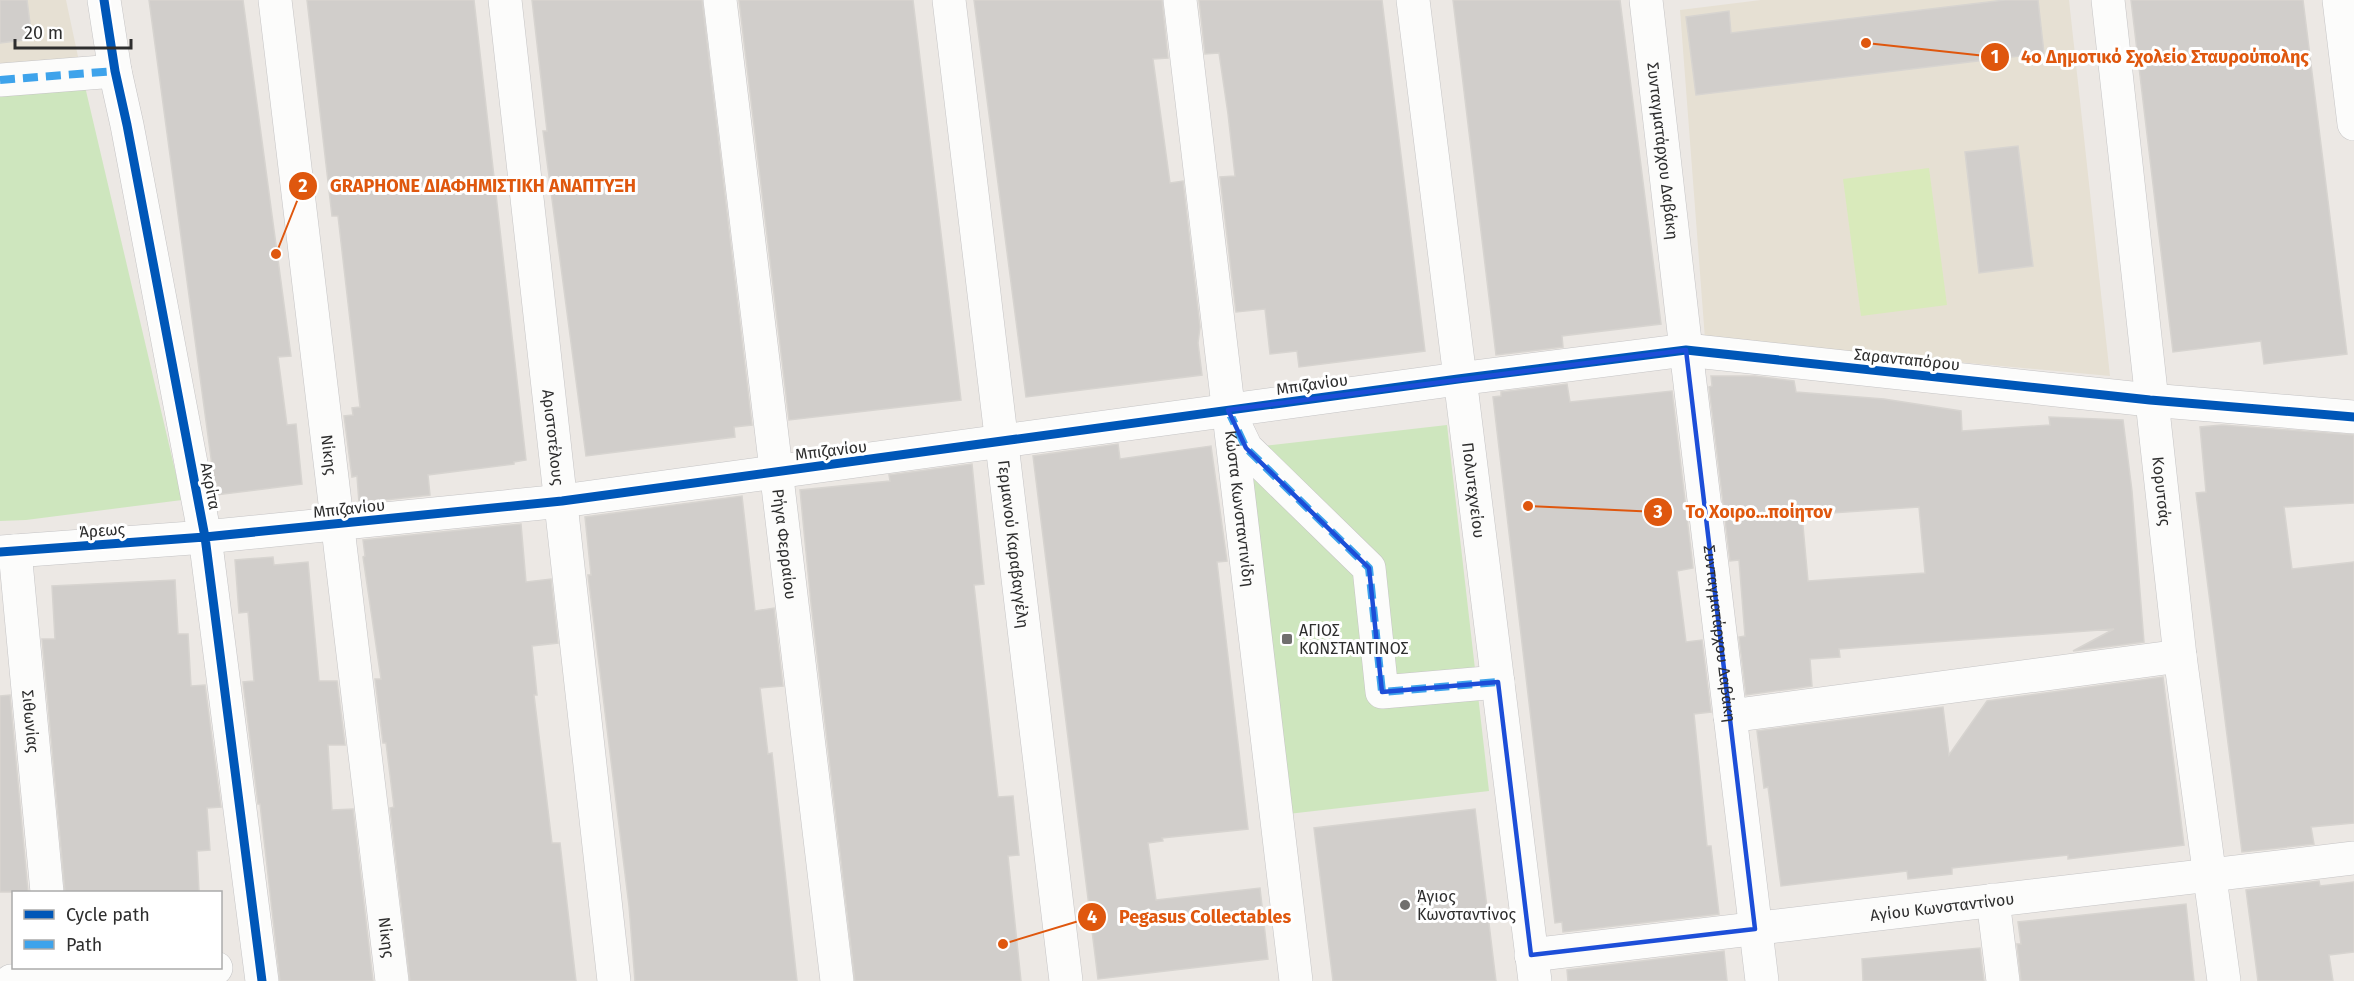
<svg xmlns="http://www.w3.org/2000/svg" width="2354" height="981" font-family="'Fira Sans',sans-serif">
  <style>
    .education { fill: #e6e0d3 }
    .green { fill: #cee6be }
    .pitch { fill: #d9eabb }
    .building { fill: #d1cecb; stroke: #d7d4d0; stroke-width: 1.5; fill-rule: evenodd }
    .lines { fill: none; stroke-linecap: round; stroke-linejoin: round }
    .minor-casing { stroke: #c5c4c5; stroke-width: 34 }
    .minor { stroke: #fcfcfb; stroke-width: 33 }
    .quiet { stroke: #3ea3eb; stroke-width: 8; stroke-dasharray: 15 8; stroke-linecap: butt }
    .cycleway-casing { stroke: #fff; stroke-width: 13 }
    .cycleway { stroke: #0057b8; stroke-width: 9 }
    .marked { fill: none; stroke: #1d4ed8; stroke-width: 4.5; stroke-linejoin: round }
    .poi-dot { fill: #706f6e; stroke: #fff; stroke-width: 2 }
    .labels { text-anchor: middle; stroke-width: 6; stroke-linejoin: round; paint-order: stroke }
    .street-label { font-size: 16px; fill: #2e2e2e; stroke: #fff }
    .poi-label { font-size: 16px; fill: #2e2e2e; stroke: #fff; text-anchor: start }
    .leader { fill: none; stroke: #df570e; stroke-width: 2 }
    .callout-dot { fill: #df570e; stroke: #fff; stroke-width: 2 }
    .mark-label { font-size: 18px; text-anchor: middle; font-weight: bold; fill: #fff }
    .callout-label { font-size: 18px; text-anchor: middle; font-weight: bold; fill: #df570e; stroke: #fff; stroke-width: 6; stroke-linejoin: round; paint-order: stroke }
  </style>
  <rect width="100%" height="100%" fill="#ece8e4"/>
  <path class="education" d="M0,0H66L80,66L0,72Z
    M1761,0H2069L2110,376L1705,339L1680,10Z"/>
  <path class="green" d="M83,78L182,500L26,520L0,521V84Z
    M1447,425L1489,791L1288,814L1246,448Z"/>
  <path class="pitch" d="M1929,168L1947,305L1861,316L1843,179Z"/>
  <path class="building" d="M0,0H27L32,39L0,43Z
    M149,0H243L291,356L278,357L287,425L296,424L302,484L216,495Z
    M307,0H474L526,460L514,462V464L428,475L430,495L359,503L357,476L352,477L344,416L353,415L352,408L360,407L338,216H332Z
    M532,0H702L752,425L734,427L735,437L586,456L543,131H547Z
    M739,0H913L961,400L789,420Z
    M974,0H1162L1168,58L1153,59L1170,183L1183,181L1200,327L1198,343L1202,375L1026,397Z
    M1199,0H1382L1425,351L1299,367L1297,351L1270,354L1265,309L1236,312L1220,177L1235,176L1228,114L1219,53L1205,54Z
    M1453,0H1620L1661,324L1562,336L1563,347L1496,355Z
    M2005,0H2038L2044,53L1696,95L1686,17L1729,11L1731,33Z
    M2131,0H2303L2347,354L2264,364L2261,341L2173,352Z
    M2018,146L2033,266L1979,273L1965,152Z
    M1711,376H1755L1794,381L1796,392L1884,399L1961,411L1962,431L2050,425L2049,417L2123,420L2132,491L2144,642L2073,651L2114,629L1839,649L1840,657L1810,659L1812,686L1746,695L1739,637L1745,636L1739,560L1730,561L1709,387L1712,386ZM1919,507L1925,573L1808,581L1802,515Z
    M1567,384L1570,402L1672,391L1693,568L1677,571L1686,642L1702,640L1711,712L1694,714L1707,846H1711L1719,914L1563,932L1562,922L1555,923L1493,397L1501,396V392Z
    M2222,425L2354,435V503L2284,507L2292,569L2354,562V823L2311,827L2314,844L2242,852L2196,493L2206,492L2200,427Z
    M1118,444L1120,459L1211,446L1227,561L1217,562L1248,829L1162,838L1163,841L1148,843L1156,900L1260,888L1268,959L1098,979L1033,456Z
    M972,464L984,584L974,585L998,797L1013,796L1019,855L1008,856L1021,981H855L811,603L800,490L890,481L889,475Z
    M742,496L755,611L774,608L783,686L760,688L768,754L772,753L797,981H635L629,906L588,575H591L585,517Z
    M521,524L526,582L551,579L558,643L532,646L537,695H534L552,843H560L576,981H410L390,808L394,807L386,743H383L375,679H381L363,557L365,556L363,540Z
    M273,557L274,565L308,562L319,681H337L345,745H328L332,810L353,809L373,981H280L260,804H258L243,682L254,681L248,612L239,613L235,560Z
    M175,580L178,634H188L191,686L205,685L221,807L207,808L210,850L197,851L199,892H65L42,639H55L52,586Z
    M2163,677L2184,845L2068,859V855L1952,868V874L1908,879L1907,871L1781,886L1768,787L1764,788L1757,731L1943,707L1949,755L1987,701Z
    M10,695L28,892H0V696Z
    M1475,809L1496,981H1333L1314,828Z
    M2319,881L2320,886L2354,882V952L2329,955L2333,981H2258L2246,890Z
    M2186,904L2194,981H2021L2017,944H2021L2018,922Z
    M1980,948L1984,981H1863L1862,959Z
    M1724,951L1727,981H1568L1567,970Z"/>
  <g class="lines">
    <defs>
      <g id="minor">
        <path d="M104,0L115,71L127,125L205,537L262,981"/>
        <path id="s1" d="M275,0L392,981"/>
        <path id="s2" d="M505,0L614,981"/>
        <path id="s3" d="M720,0L837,981"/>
        <path id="s4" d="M949,0L1066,981"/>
        <path id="s5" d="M1180,0L1296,981"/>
        <path id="s6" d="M1413,0L1535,981"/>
        <path id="s7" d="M1646,0L1686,350L1762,981"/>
        <path id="s8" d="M2108,0L2180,656L2224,981"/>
        <path d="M2339,0L2354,124"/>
        <path d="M0,80L115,71"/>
        <path d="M1234,423L1246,448L1369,568L1382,692L1498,682"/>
        <path id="s9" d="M15,551L47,892"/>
        <path d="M0,552L205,537L562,501L1458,379L1686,350L2150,400L2354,417"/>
        <path d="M1730,716L2180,656"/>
        <path d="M1993,900L2003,981"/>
        <path id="s10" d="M1531,955L2354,858"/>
        <path d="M11,981L216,968"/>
      </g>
    </defs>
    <use href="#minor" class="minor-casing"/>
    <use href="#minor" class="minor"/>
    <path class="quiet" d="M0,80L115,71
      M1228,410L1246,448L1369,568L1382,692L1498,682"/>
    <defs>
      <path id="cycleway" d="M104,0L115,71L127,125L205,537L262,981
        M0,552L205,537L562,501L1458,379L1686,350L2150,400L2354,417"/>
    </defs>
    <use href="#cycleway" class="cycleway-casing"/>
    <use href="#cycleway" class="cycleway"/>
  </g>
  <path class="marked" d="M1686,350L1755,929L1531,955L1498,682L1382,692L1369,568L1246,448L1228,410Z"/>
  <g class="poi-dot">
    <rect x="1281" y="633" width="12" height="12" rx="3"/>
    <circle cx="1405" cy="905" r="6"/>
  </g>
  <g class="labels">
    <g class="street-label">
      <text dy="6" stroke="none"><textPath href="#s7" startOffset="152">Συνταγματάρχου Δαβάκη</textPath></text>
      <text transform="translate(1907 359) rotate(6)" y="6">Σαρανταπόρου</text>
      <text transform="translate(1312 384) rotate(-8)" y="6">Μπιζανίου</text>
      <text dy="6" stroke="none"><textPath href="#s2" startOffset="440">Αριστοτέλους</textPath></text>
      <text transform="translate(831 450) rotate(-7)" y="6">Μπιζανίου</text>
      <text dy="6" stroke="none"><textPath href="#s1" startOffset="458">Νίκης</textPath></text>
      <text transform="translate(211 486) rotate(79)" y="6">Ακρίτα</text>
      <text dy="6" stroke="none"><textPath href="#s6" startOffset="494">Πολυτεχνείου</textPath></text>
      <text dy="6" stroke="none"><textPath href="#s8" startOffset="494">Κορυτσάς</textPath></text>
      <text transform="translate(349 508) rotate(-6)" y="6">Μπιζανίου</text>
      <text dy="6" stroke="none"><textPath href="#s5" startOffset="512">Κώστα Κωνσταντινίδη</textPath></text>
      <text transform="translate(102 530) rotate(-4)" y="6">Άρεως</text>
      <text dy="6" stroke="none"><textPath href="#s3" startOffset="548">Ρήγα Φερραίου</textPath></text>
      <text dy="6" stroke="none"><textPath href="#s4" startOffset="548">Γερμανού Καραβαγγέλη</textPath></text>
      <text dy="6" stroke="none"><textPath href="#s7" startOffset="638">Συνταγματάρχου Δαβάκη</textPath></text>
      <text dy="6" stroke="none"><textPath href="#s9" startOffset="171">Σιθωνίας</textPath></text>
      <text dy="6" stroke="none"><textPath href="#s10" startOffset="414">Αγίου Κωνσταντίνου</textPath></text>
      <text dy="6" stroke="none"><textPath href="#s1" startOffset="944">Νίκης</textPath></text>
    </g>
    <g class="poi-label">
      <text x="1299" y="636">ΑΓΙΟΣ<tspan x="1299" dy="18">ΚΩΝΣΤΑΝΤΙΝΟΣ</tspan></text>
      <text x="1417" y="902">Άγιος<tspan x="1417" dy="18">Κωνσταντίνος</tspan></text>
    </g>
  </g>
  <path class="leader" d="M1866 43L1995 57M276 254L303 186M1528 506L1658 512M1003 944L1092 917"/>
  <g class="callout-dot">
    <circle cx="1866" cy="43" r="6"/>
    <circle cx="276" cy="254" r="6"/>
    <circle cx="1528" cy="506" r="6"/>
    <circle cx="1003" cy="944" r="6"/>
    <circle cx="1995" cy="57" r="15"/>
    <circle cx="303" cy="186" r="15"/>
    <circle cx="1658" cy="512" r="15"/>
    <circle cx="1092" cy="917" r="15"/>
  </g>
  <g class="mark-label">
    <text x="1995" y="63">1</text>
    <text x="303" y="192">2</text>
    <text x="1658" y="518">3</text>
    <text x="1092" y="923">4</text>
  </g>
  <g class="callout-label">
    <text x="2165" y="63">4ο Δημοτικό Σχολείο Σταυρούπολης</text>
    <text x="483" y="192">GRAPHONE ΔΙΑΦΗΜΙΣΤΙΚΗ ΑΝΑΠΤΥΞΗ</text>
    <text x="1759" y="518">Το Χοιρο...ποίητον</text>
    <text x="1205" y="923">Pegasus Collectables</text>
  </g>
  <rect x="12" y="891" width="210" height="78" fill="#ffffff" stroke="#ababab" stroke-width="1.5"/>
  <rect x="24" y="910" width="30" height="9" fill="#0057b8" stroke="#ababab" stroke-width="1.5"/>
  <text x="66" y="921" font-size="18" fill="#2e2e2e">Cycle path</text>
  <rect x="24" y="940" width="30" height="9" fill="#3ea3eb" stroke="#ababab" stroke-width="1.5"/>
  <text x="66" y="951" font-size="18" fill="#2e2e2e">Path</text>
  <path d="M15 39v9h116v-9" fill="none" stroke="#2e2e2e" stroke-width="3"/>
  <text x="24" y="39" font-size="18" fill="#2e2e2e" stroke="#ffffff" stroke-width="4.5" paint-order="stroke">20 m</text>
</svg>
